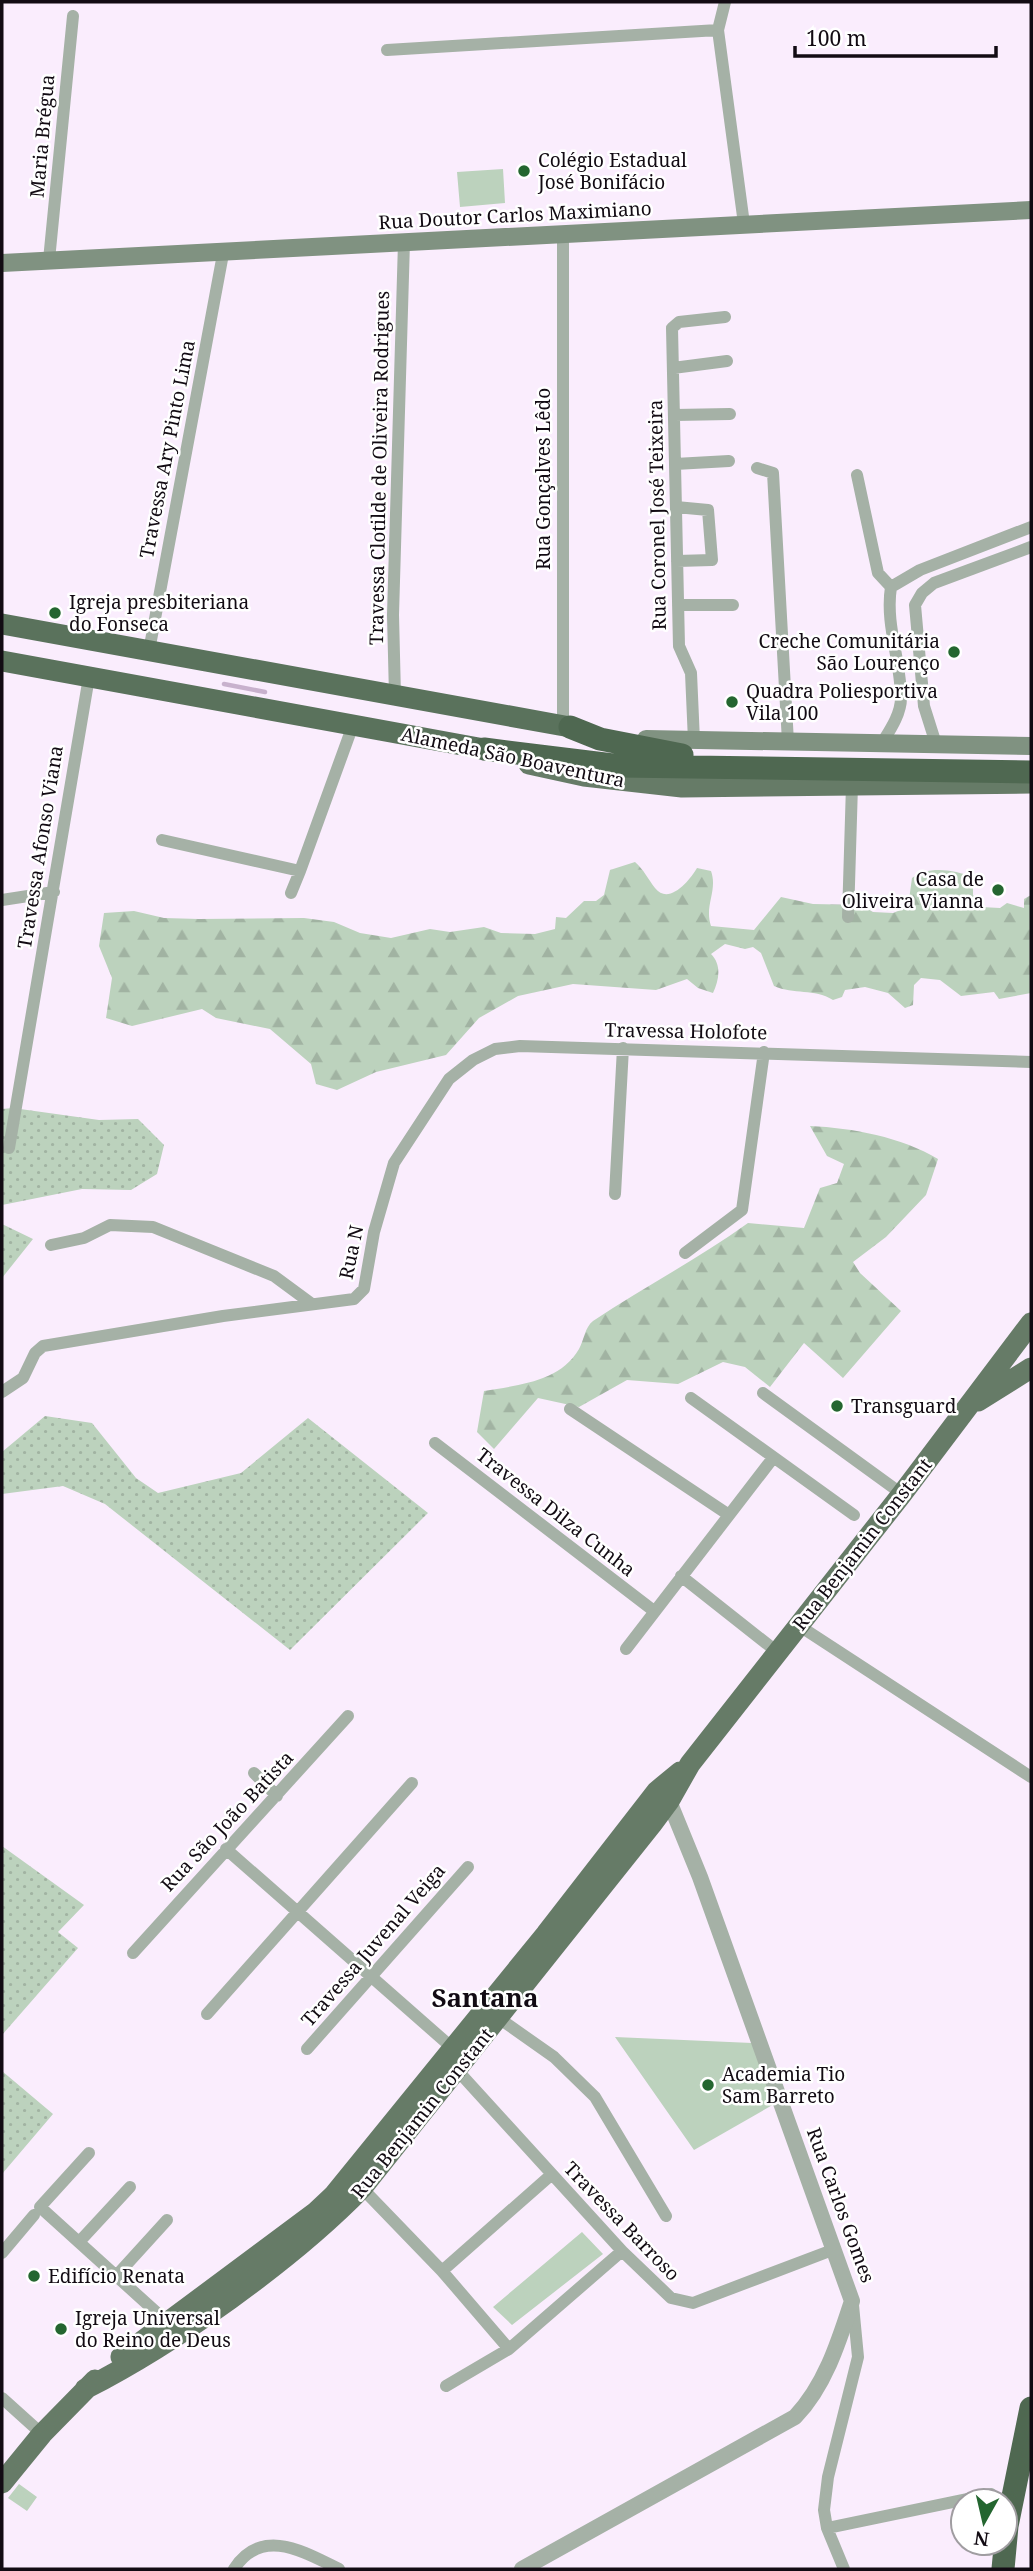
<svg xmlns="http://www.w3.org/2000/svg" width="1033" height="2571" font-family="'Noto Serif',serif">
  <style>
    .grass { fill: url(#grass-dots) }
    .forest { fill: url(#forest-firs) }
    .green { fill: #bcd2bd }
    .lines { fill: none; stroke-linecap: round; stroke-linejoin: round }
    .stream { stroke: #c8b1cd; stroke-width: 4.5 }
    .minor { stroke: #a5b1a6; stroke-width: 12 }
    .tertiary { stroke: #a5b1a6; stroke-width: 16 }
    .secondary { stroke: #809281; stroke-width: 18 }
    .primary { stroke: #667b67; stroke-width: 21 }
    .trunk { stroke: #5a725c; stroke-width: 21 }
    .motorway { stroke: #4f6851; stroke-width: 23 }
    .poi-dot { fill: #246630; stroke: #fff; stroke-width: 2.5 }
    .labels { text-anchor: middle; stroke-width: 5; stroke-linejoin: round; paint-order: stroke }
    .street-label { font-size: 19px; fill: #120b13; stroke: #fff }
    .poi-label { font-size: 19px; fill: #120b13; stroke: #fff; text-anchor: start }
    .district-label { font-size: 26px; font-weight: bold; fill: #120b13; stroke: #fff }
  </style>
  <defs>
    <pattern id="grass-dots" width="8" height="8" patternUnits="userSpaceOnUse" patternTransform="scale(1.75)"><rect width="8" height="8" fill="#bcd2bd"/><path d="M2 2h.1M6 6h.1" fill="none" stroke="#a1b3a2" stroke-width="1.8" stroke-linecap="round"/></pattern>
    <pattern id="forest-firs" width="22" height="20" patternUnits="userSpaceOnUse" patternTransform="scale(1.75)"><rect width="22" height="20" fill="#bcd2bd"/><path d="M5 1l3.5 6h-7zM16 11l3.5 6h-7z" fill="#a1b3a2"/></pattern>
  </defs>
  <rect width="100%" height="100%" fill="#faedfd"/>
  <path class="grass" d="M13,1108L99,1120L138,1119L164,1145L157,1174L131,1190L82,1189L2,1205V1109Z
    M2,1224L33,1239L2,1278Z
    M45,1416L92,1423L136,1478L158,1493L241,1473L308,1418L428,1513L290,1650L105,1504L63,1486L2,1494V1452Z
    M2,1846L84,1905L58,1932L78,1948L2,2035Z
    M2,2071L53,2114L2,2174Z"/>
  <path class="forest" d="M635,862C644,870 648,879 655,888C669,906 690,880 697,868L711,871C718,891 704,905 711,926L754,930L781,897L813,904L861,905L873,912L893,913L908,907L912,878C929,865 954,870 973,877V895L981,907L1000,908L1007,903L1024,908V899L1031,895V993L999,999L994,992L961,996L940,980L921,978L914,985L913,1005L905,1008L888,993L865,987L845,990L842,997L833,1000C814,988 794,995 774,986L761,953L753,947L745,949L725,944L711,954C722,965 719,980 713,993L698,988L687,979L656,990L573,984L518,996L479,1018L446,1055L376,1072L337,1090L316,1084L311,1064L270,1029L216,1018L202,1009L132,1026L106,1018L112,978L99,946L104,913L134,911L164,918L199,919L304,918L334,922L360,933L391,938L430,929L450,932L484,927L501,933L535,934L555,929L556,917L566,918L584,901H596L604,895L610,870Z
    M810,1126C853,1128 901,1137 938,1159L926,1195L886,1237L853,1262L860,1273L901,1311L843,1378L804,1343L770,1387L745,1367L723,1362L678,1384L627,1380L579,1407L538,1398L494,1449L477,1432L484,1391C518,1385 560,1382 579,1349C584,1340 585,1327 593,1321C644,1287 698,1259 748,1223L804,1228L820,1188L837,1183L844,1164L827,1156Z"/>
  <path class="green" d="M503,169L505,203L460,207L457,172Z
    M615,2037L752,2043L776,2103L694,2150Z
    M582,2232L603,2254L512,2325L493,2307Z
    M19,2484L37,2497L27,2511L8,2498Z"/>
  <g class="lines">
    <path class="stream" d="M224,684L265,692"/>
    <path class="minor" d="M725,2L718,30L744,224
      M387,50L718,30
      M563,232V726
      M49,260L73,16
      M673,368L727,361
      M675,415L730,414
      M675,464L729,461
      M757,468L773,473L788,742
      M857,475L878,573L891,587
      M676,507L708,510L712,560L677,561
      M678,605H733
      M149,651L223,254
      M395,696L393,615L404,242
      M694,741L691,673L679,646L672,328L679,322L725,317
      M882,743C890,730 901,714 901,698C901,660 885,625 891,587L920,570L1031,527
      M936,744L924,706L915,605L922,593L934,583L1031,547
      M162,840L300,871L353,725
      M291,893L300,871
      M2,900L54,892
      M848,917L852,785
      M9,1148L89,677
      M615,1194L623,1048
      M51,1245L84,1238L110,1225L153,1227L274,1276L312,1304
      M685,1253L742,1210L764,1052
      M2,1392L23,1378L35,1353L43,1346L223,1316L354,1299L364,1289L374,1232L394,1163L449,1079L473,1060L495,1049L520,1046L1031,1062
      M763,1393L902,1494
      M691,1398L854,1515
      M570,1409L729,1515
      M435,1443L654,1611
      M681,1576L776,1651
      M798,1625L1031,1777
      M626,1649L773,1458
      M254,1773L277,1796
      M226,1849L457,2052
      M133,1953L348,1716
      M207,2014L412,1783
      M500,2019L554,2057L595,2097L666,2216
      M307,2049L468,1867
      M458,2071L622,2251L671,2298L693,2303L835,2249
      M89,2153L40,2207L166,2321
      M358,2184L442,2271L509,2349
      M80,2241L130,2187
      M2,2253L34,2215
      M442,2271L551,2175
      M117,2275L167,2220
      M446,2386L509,2349L622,2251
      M2,2398L42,2434
      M827,2528L991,2494
      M234,2569C262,2526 304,2552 339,2569
      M844,2569L827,2528L824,2510L828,2477L858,2357L853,2305"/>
    <path class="tertiary" d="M522,2569L795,2417C825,2386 839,2341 852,2301L700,1877L669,1801L663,1796"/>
    <path class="secondary" d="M2,263L1031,210
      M646,739L1031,746"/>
    <path class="primary" d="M529,764L584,776L682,787L1031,783
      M978,1401L1031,1368
      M121,2357L316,2212L333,2196L546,1934L657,1791L680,1772
      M85,2389C175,2343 291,2261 362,2188L652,1824L669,1801L690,1764L902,1494L1031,1323
      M2,2483L42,2434L95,2380"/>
    <path class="trunk" d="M2,624L570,727
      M2,661L484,749"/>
    <path class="motorway" d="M570,727L600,739L682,755
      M484,749L621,766L1031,772
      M1003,2569L1007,2526L1031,2408"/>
  </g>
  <g class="poi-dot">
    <circle cx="524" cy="171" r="7"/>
    <circle cx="55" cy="613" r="7"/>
    <circle cx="954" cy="652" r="7"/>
    <circle cx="732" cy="702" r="7"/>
    <circle cx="998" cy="890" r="7"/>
    <circle cx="837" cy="1406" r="7"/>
    <circle cx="708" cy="2085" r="7"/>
    <circle cx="34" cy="2276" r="7"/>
    <circle cx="61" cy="2329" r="7"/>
  </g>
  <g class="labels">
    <g class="street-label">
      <text transform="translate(42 136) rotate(-85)" y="7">Maria Brégua</text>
      <text transform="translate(515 215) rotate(-3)" y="7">Rua Doutor Carlos Maximiano</text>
      <text transform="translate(167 449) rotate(-79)" y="7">Travessa Ary Pinto Lima</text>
      <text transform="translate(379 468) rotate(-89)" y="7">Travessa Clotilde de Oliveira Rodrigues</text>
      <text transform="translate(543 479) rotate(-90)" y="7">Rua Gonçalves Lêdo</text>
      <text transform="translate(657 515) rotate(-91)" y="7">Rua Coronel José Teixeira</text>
      <text transform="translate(513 757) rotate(12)" y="7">Alameda São Boaventura</text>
      <text transform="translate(40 847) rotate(-81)" y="7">Travessa Afonso Viana</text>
      <text transform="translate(686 1031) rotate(1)" y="7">Travessa Holofote</text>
      <text transform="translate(351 1252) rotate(-78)" y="7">Rua N</text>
      <text transform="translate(556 1512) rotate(38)" y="7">Travessa Dilza Cunha</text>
      <text transform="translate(862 1544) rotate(-52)" y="7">Rua Benjamin Constant</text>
      <text transform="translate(227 1821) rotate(-47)" y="7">Rua São João Batista</text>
      <text transform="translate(373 1945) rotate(-49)" y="7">Travessa Juvenal Veiga</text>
      <text transform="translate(422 2113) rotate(-51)" y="7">Rua Benjamin Constant</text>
      <text transform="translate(841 2205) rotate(70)" y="7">Rua Carlos Gomes</text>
      <text transform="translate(622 2221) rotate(46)" y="7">Travessa Barroso</text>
    </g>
    <g class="poi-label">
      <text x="538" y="167">Colégio Estadual<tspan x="538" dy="22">José Bonifácio</tspan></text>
      <text x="69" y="609">Igreja presbiteriana<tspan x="69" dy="22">do Fonseca</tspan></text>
      <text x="940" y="648" text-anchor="end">Creche Comunitária<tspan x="940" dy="22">São Lourenço</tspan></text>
      <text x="746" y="698">Quadra Poliesportiva<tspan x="746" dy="22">Vila 100</tspan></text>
      <text x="984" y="886" text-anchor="end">Casa de<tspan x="984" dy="22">Oliveira Vianna</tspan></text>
      <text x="851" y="1413">Transguard</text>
      <text x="722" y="2081">Academia Tio<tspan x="722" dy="22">Sam Barreto</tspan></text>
      <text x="48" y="2283">Edifício Renata</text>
      <text x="75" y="2325">Igreja Universal<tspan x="75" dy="22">do Reino de Deus</tspan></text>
    </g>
    <g class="district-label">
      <text x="485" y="2007">Santana</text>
    </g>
  </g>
  <rect width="1033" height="2571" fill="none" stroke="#120b13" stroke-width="7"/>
  <g transform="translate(984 2522) rotate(188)"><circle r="33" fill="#ffffff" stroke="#a09da1" stroke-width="2"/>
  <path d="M0-5L12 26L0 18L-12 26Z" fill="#246630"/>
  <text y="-10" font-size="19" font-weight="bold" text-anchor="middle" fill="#120b13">N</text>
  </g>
  <path d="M795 46v10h201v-10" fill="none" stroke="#120b13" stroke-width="3.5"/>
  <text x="806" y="46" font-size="21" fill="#120b13" stroke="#ffffff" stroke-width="5" paint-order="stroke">100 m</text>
</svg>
